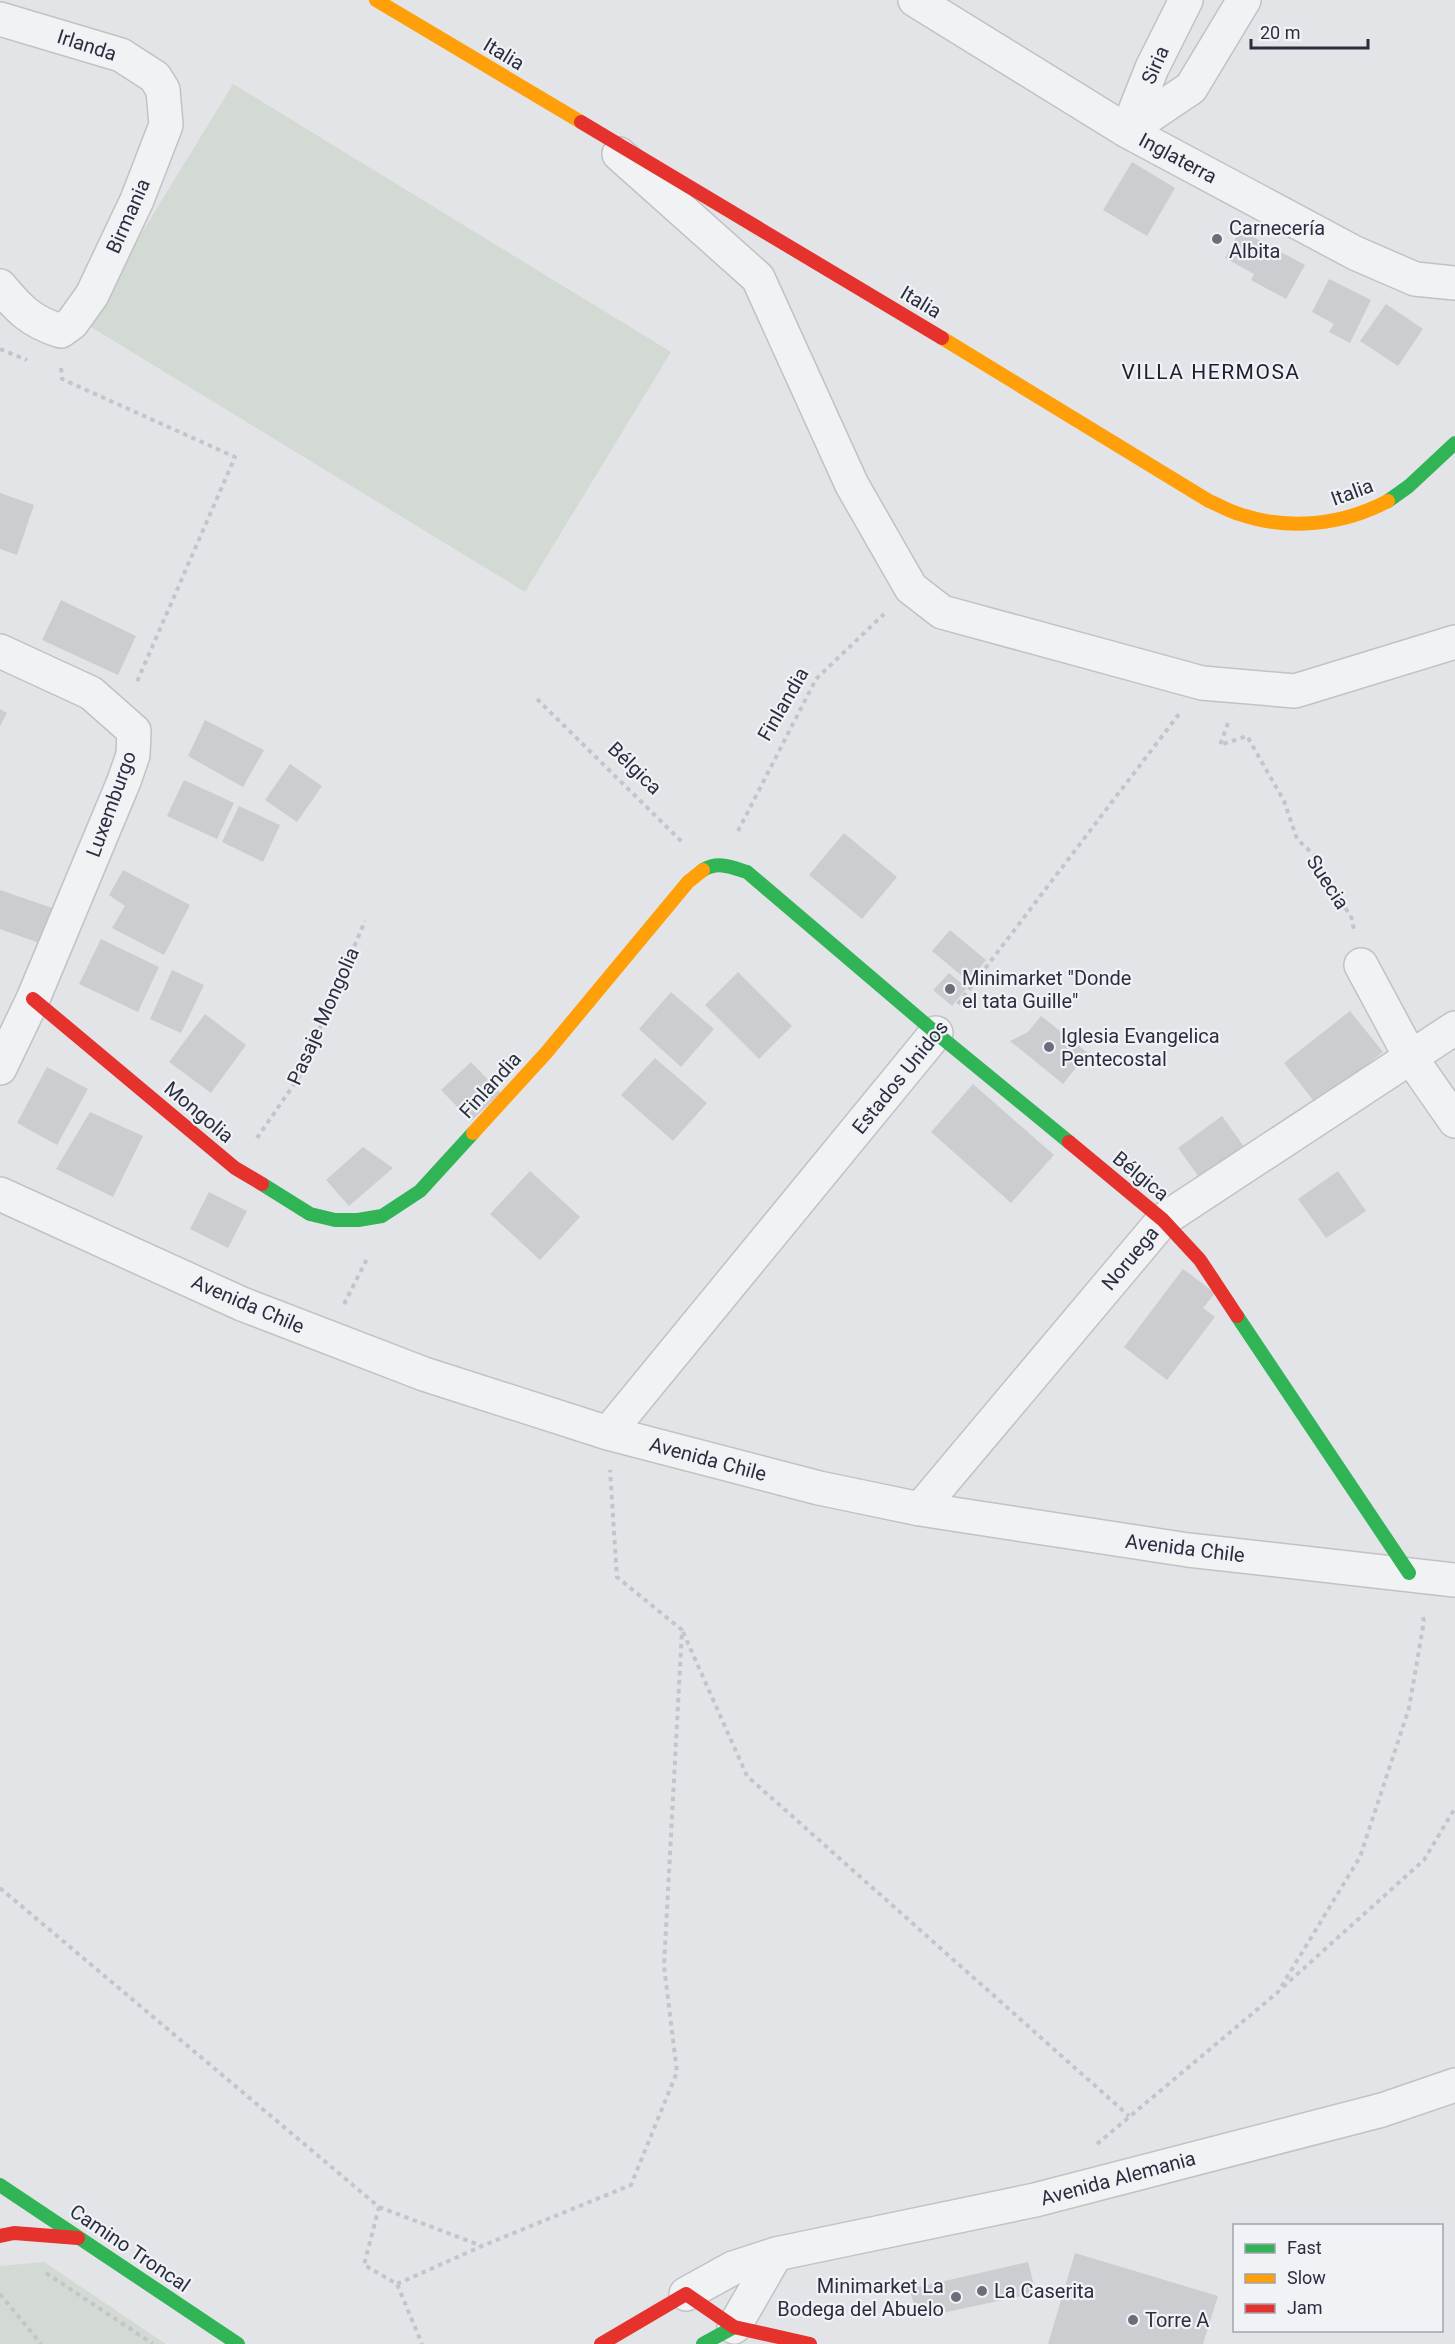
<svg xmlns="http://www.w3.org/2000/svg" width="1455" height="2344" font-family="Roboto,sans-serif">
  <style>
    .green { fill: #d2dad3 }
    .building { fill: #cccdd1 }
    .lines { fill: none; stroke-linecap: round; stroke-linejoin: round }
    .street-casing { stroke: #c1c2c5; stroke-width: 36 }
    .path { stroke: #c4c5ca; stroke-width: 4; stroke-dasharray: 4.5 4.5; stroke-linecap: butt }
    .street { stroke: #f1f2f4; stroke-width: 33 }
    .fast { stroke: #30b455; stroke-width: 14 }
    .slow { stroke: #ff9f0a; stroke-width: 14 }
    .jam { stroke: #e5322d; stroke-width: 14 }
    .poi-dot { fill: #6b6e7a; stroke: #f0f2f6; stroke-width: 2 }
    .labels { text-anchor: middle; stroke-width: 4.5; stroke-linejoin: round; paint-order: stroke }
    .street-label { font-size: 20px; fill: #2a2f3f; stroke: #f0f2f6 }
    .poi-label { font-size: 20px; fill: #2a2f3f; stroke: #f0f2f6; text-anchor: start }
    .neighbourhood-label { font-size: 21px; letter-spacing: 1.5px; fill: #1c2030; stroke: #f0f2f6 }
  </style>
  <rect width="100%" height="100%" fill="#e3e4e7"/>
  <path class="green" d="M233,84L671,352L525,592L86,324Z
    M44,2262L166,2344H0V2266Z"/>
  <path class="building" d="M1132,162L1175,188L1147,236L1103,210Z
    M1240,230L1305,265L1286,299L1251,280L1254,274L1225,258Z
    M1329,279L1371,300L1350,343L1329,332L1334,324L1312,312Z
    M1386,304L1423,329L1398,366L1360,341Z
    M0,493L34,505L17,555L0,549Z
    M61,600L136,636L118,675L42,640Z
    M0,709L7,713L0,726Z
    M205,720L264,750L243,787L188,756Z
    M290,764L322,786L297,822L265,800Z
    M184,780L234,803L217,839L167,816Z
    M239,806L280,825L263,862L222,842Z
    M844,833L897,877L862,919L809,875Z
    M123,870L190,905L164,955L112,928L125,906L109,895Z
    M0,890L55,909L42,944L0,929Z
    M950,930L986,960L969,982L932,951Z
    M101,939L159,967L138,1012L79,984Z
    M172,970L204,985L181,1033L150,1019Z
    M738,972L792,1026L759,1059L705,1005Z
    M949,973L967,988L952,1006L933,990Z
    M671,992L714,1029L681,1067L639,1029Z
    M1350,1011L1383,1052L1316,1104L1284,1063Z
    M205,1014L246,1045L211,1093L169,1062Z
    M1041,1016L1088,1053L1063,1084L1010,1041L1028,1032Z
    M655,1058L707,1103L673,1141L621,1095Z
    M471,1062L501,1093L471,1121L441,1090Z
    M47,1067L88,1089L57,1145L17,1123Z
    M973,1084L1054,1155L1011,1203L931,1132Z
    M90,1112L143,1136L113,1197L56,1169Z
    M1222,1116L1245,1148L1201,1180L1178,1148Z
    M363,1147L393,1168L349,1206L326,1180Z
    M530,1171L580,1217L540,1260L490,1214Z
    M1338,1171L1366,1211L1326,1238L1298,1199Z
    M209,1192L247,1211L228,1248L190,1229Z
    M1183,1269L1215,1293L1203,1308L1215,1317L1167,1380L1124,1347Z
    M1075,2253L1218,2296L1203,2344H1048Z
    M1028,2262L1036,2293L919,2318L909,2289Z"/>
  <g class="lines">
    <defs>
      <path id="street" d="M915,0L1127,131L1355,253L1415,279L1455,283
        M0,19L121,55L155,77L163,90L166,125L137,200L92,295L72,323L61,331C31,322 19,309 0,286
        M1127,131L1191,88L1244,0
        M1127,131L1152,68L1186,0
        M619,154L758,278L852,485L911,588L942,612L1202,683L1295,691L1455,642
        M0,651L91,693L134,731L133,755L124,781L33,999L0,1068
        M1361,965L1411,1058L1455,1121
        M0,1194L242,1304L424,1374L608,1433L819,1488L920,1509L1188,1550L1455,1580
        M608,1433L936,1033
        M920,1509L1163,1220L1455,1028
        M686,2294L733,2268L776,2254L1035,2200L1382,2110L1455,2085
        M734,2327L776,2254"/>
    </defs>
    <use href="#street" class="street-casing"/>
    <path class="path" d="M0,349L27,360
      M61,368L62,379L235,457L136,684
      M537,699L682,842
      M1228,723L1220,745L1247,736L1284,801L1297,839L1315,856L1352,919L1354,931
      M738,831L816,679L884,614
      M958,1004L1179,714
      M257,1138L299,1077L365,921
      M344,1304L368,1257
      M683,1632L747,1776L1129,2116
      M0,1888L379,2207L364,2265L397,2284L422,2344
      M1283,1987L1424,1860L1455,1808
      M1097,2144L1278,1992L1360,1857L1409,1708L1424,1621L1422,1614
      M379,2207L482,2246
      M46,2273L153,2344
      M397,2284L482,2246L631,2185L677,2072L664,1966L682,1630L617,1577L610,1470
      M0,2294L41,2344"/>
    <use href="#street" class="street"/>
    <path class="fast" d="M1388,501L1409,486L1455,443
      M703,870C718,861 731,867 747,872L936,1033L1069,1142
      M262,1184L310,1214L335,1220H358L382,1216L420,1191L473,1133
      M1237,1316L1409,1573
      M0,2185L238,2344
      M703,2344L734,2327"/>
    <path class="slow" d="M376,0L581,122
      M942,338L1209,501C1219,505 1229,511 1239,514C1288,531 1343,525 1388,501
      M473,1133L546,1053L688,882L703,870"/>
    <path class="jam" d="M581,122L942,338
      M33,999L235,1168L262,1184
      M1069,1142L1163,1220L1200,1260L1237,1316
      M0,2236L14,2233L78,2238
      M601,2344L686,2294L734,2327L810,2344"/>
  </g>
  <g class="poi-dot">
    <circle cx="1217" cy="239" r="6"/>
    <circle cx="950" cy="989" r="6"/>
    <circle cx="1049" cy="1047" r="6"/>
    <circle cx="982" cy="2291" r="6"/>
    <circle cx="956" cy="2297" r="6"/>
    <circle cx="1133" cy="2320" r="6"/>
  </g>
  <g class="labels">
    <g class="street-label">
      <text transform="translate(87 45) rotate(18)" y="7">Irlanda</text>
      <text transform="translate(504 54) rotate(31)" y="7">Italia</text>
      <text transform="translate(1155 65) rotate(-66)" y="7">Siria</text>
      <text transform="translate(1178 158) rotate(28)" y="7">Inglaterra</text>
      <text transform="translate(128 216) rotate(-66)" y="7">Birmania</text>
      <text transform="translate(921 302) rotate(31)" y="7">Italia</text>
      <text transform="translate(1352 492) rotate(-20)" y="7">Italia</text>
      <text transform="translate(783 704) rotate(-60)" y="7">Finlandia</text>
      <text transform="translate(635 768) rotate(44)" y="7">Bélgica</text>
      <text transform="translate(111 804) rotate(-70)" y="7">Luxemburgo</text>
      <text transform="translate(1328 882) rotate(57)" y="7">Suecia</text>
      <text transform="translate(323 1016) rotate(-66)" y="7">Pasaje Mongolia</text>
      <text transform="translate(900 1077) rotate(-51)" y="7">Estados Unidos</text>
      <text transform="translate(490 1085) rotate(-48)" y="7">Finlandia</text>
      <text transform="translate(199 1112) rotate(40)" y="7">Mongolia</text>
      <text transform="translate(1141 1176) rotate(39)" y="7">Bélgica</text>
      <text transform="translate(1130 1258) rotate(-50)" y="7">Noruega</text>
      <text transform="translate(248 1304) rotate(23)" y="7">Avenida Chile</text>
      <text transform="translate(708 1459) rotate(15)" y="7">Avenida Chile</text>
      <text transform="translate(1185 1548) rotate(7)" y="7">Avenida Chile</text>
      <text transform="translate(1118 2178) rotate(-15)" y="7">Avenida Alemania</text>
      <text transform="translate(130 2248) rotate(34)" y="7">Camino Troncal</text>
    </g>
    <g class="poi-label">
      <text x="1229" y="235">Carnecería<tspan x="1229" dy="23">Albita</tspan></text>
      <text x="962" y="985">Minimarket "Donde<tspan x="962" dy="23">el tata Guille"</tspan></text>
      <text x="1061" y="1043">Iglesia Evangelica<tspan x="1061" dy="23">Pentecostal</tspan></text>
      <text x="944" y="2293" text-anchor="end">Minimarket La<tspan x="944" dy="23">Bodega del Abuelo</tspan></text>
      <text x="994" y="2298">La Caserita</text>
      <text x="1145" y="2327">Torre A</text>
    </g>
    <g class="neighbourhood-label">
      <text x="1211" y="379">VILLA HERMOSA</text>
    </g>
  </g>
  <rect x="1233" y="2224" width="210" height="108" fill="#f0f2f6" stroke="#a1a4ad" stroke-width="1.5"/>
  <rect x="1245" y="2244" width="30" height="9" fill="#30b455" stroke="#a1a4ad" stroke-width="1.5"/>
  <text x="1287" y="2254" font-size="18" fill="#2a2f3f">Fast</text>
  <rect x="1245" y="2274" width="30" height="9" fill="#ff9f0a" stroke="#a1a4ad" stroke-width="1.5"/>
  <text x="1287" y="2284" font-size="18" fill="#2a2f3f">Slow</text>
  <rect x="1245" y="2304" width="30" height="9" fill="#e5322d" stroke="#a1a4ad" stroke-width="1.5"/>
  <text x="1287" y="2314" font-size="18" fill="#2a2f3f">Jam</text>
  <path d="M1251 39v9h117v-9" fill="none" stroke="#2a2f3f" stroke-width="3"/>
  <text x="1260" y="39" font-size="18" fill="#2a2f3f" stroke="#f0f2f6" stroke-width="4.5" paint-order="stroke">20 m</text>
</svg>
